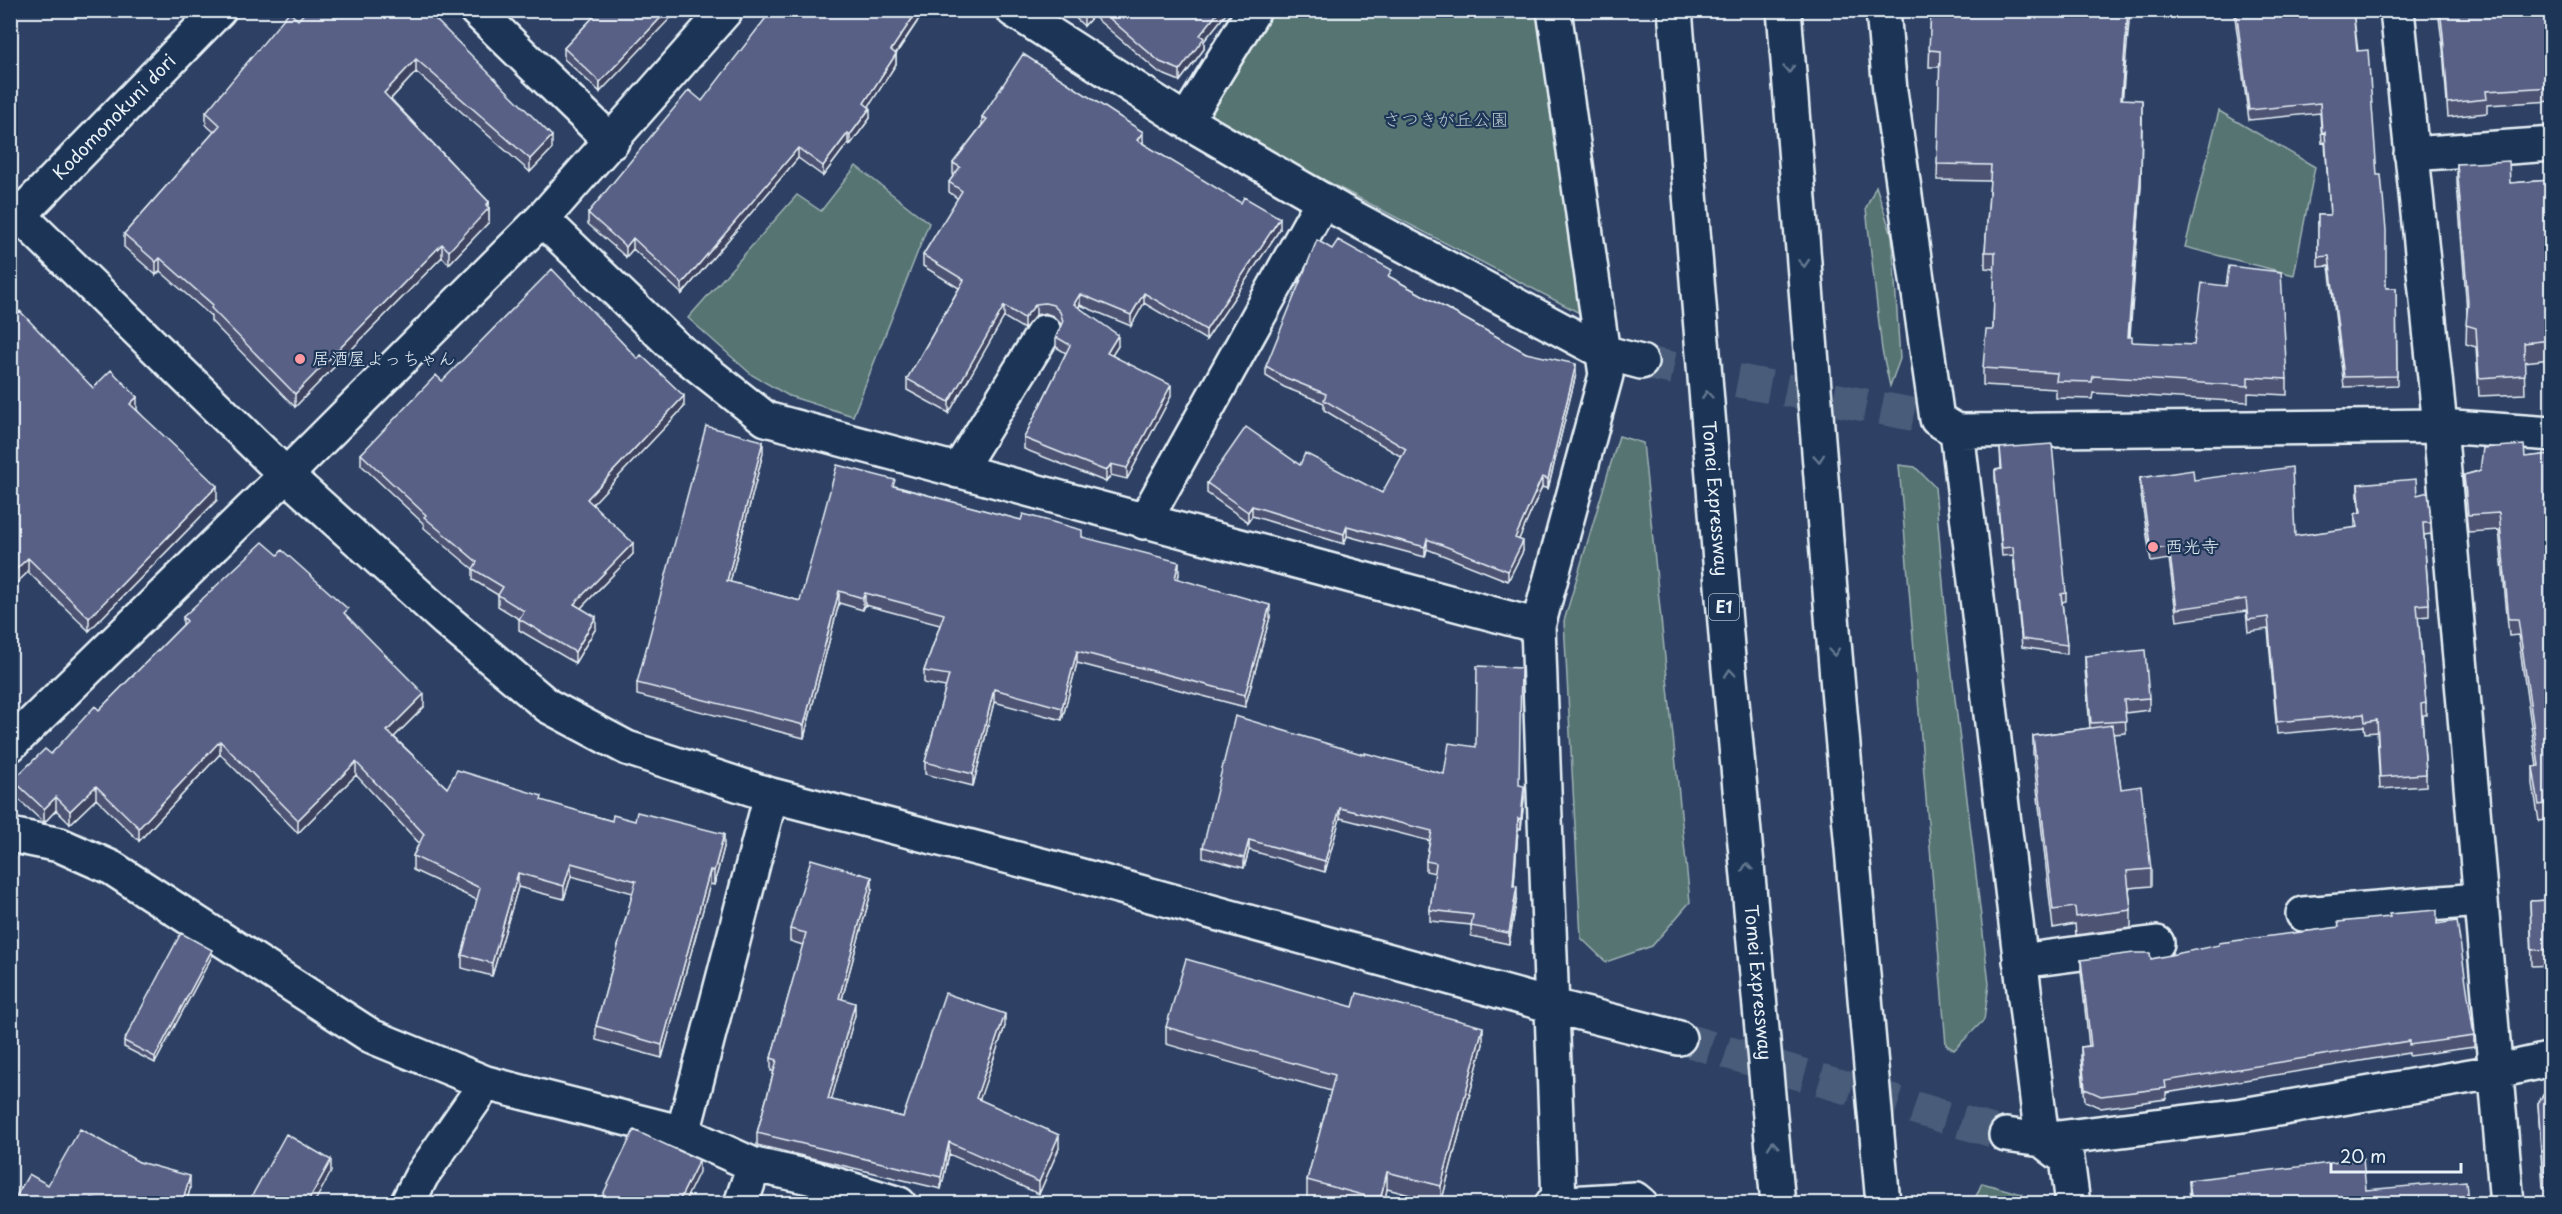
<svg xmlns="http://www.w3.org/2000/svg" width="2562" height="1214" font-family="'Playpen Sans','Klee One',sans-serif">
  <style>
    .green { fill: #567472; stroke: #9fb2b5; stroke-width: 1.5 }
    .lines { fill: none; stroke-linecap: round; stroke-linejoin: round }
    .minor-tunnel { stroke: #4a5b7a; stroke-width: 33; stroke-dasharray: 33 16; stroke-linecap: butt }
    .minor-casing { stroke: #e8f1f8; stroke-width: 38 }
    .major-casing { stroke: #e8f1f8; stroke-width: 38 }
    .highway-casing { stroke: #e8f1f8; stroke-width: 38 }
    .minor { stroke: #1d3557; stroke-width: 33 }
    .major { stroke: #1d3557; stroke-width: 33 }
    .highway { stroke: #1d3557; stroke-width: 33 }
    .wall { fill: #4d5373; stroke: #e8f1f8; stroke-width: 1.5 }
    .shaded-wall { fill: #3e435e; stroke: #e8f1f8; stroke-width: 1.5 }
    .building { fill: #596086; stroke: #e8f1f8; stroke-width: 1.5 }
    .oneway { stroke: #64778f }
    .poi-dot { fill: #ff9aa2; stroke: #1d3557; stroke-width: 2 }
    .labels { text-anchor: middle; stroke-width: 4.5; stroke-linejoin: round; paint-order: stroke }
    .shield { fill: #1d3557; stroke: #abb9c8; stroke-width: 1.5 }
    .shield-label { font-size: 16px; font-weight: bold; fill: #e8f1f8 }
    .street-label { font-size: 18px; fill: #e8f1f8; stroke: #1d3557 }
    .park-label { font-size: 18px; fill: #b5c5c9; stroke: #1d3557 }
    .poi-label { font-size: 18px; fill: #e8f1f8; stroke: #1d3557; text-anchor: start }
  </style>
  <rect width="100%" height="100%" fill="#2e4164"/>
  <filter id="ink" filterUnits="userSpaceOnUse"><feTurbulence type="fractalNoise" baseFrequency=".0167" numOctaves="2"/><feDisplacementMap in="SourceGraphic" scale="12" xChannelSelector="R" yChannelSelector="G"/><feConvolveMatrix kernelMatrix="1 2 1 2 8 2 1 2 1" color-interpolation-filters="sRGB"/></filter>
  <g filter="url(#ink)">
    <path class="green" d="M1266,11H1542L1587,317L1200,115Z
      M2219,111L2315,167L2294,275L2185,247Z
      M856,166L929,223L853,416L789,396L752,375L688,318L797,195L821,211Z
      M1876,186L1892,236L1900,359L1890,386L1882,350L1866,208Z
      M1619,436L1643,443L1690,902L1652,946L1606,962L1581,938L1564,621Z
      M1899,465L1915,467L1935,487L1947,631L1989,984L1984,1020L1954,1050L1946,1045Z
      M1982,1183L2022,1194L2024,1203H1973Z"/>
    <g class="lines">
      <path class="minor-tunnel" d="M1641,362L1937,419
        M1679,1038L2006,1135"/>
      <defs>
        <path id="minor" d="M476,10L612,142
          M1013,10L1186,121L1341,211L1603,352L1641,362
          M1554,10L1606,375L1538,626L1559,1202
          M1883,10L1890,91L1937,419L1957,431L2042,1140L2067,1159L2073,1204
          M2397,10L2440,426L2507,1204
          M1186,121L1254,10
          M2411,154L2552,144
          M10,206L286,475L446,620L548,706L627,748L771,795L1056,869L1553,1006L1679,1038
          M542,219L676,348L766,419L1538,626
          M1957,431L2440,426L2552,434
          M958,471L1044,332
          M1144,522L1323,200
          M10,745L286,475L542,219L726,10
          M10,835L60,845L112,868L371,1036L486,1083L683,1133L754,1165L814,1178L899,1204
          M2303,914L2479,900
          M2020,961L2157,943
          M683,1133L771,795
          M2006,1135L2042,1140L2243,1115L2494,1072L2552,1059
          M407,1204L422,1175L486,1083
          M741,1204L754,1165
          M1552,1204L1635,1199L1641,1204"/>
        <g id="major">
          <path id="s1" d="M10,225L219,10"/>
        </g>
        <g id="highway">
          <path id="s2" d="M1675,10L1727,647L1778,1204"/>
          <path d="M1784,10L1835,654L1883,1204"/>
        </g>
      </defs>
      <use href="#minor" class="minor-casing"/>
      <use href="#major" class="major-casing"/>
      <use href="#highway" class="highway-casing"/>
      <use href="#minor" class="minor"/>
      <use href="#major" class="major"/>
      <use href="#highway" class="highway"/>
    </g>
    <path class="wall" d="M426,10L552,149L530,172L416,72L391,99L489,202V222L449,264L442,257L295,407L211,321V316L160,271L156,275L124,247V234L214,132L206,125V112L298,20Z
      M600,10V92L564,59V48Z
      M795,10H925L896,54V64L868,107L870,118L850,145L848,143L823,176L798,158L682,294L633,249L626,257L588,224V213L702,101L790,18Z
      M1067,10H1229L1204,41V49L1180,81L1160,73L1093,16L1084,26Z
      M1931,10L2122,99L2142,117L2141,185L2130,337L2132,342L2287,379V395L2248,393V402L2093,393L2092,399L2056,398V389L1983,385V368L1993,330L1995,269L1985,268V252L1990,181L1937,180L1940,67H1929Z
      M2234,10H2353L2386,288H2396L2397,385L2344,387L2329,266L2318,267V215H2330L2325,142L2322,143L2320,113L2249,120Z
      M2438,10H2552V101L2487,105V113L2448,117L2443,49Z
      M982,117L1143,142L1142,143L1280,229L1206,340L1144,303L1131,326L1080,305L1079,307L1118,346L1112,355L1171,396L1127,479L1111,475L1106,482L1024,449V438L1066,353L1056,347V337L1061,326L1060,323L1053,316L1045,313L1036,315L1024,329L1004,317L949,413L907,390V379L959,288L923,266V255L958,199L949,192V182L954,175L953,174V163L982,125Z
      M2457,164L2510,183L2552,180V359L2524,362L2525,394L2479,396L2476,347L2466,344L2467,311L2457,183Z
      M1332,249L1392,278L1526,353L1576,374L1548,489L1542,487L1519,539L1523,551L1508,581L1427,549L1425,557L1347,536L1344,544L1252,516L1248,522L1207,493V483L1300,465L1382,493L1402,457L1324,410V403L1284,387L1266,376V366Z
      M10,320L93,388L137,410L217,500L89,631L28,572L10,589Z
      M442,381L684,407L592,504L633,554L581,608L596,628L575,663L519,630V619L498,606V595L473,580V569L424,528V524L361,465V454Z
      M2000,448L2066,593V601L2062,602L2067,645V654L2022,647L2013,555L2002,556L1995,478V470L2001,469Z
      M763,453L730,582L800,601L895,486L1082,537L1179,574L1178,579L1270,617L1245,707L1077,663L1062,720L994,702L973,786L925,774V762L946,687L924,683V671L940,625L865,605L863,610L839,603L804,738L637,695V683Z
      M2552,454V819L2539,821L2533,784V767H2537L2518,635L2509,636L2499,530L2468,532L2464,492V475L2525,457Z
      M2140,478L2194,480L2295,536L2355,528V514L2360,512L2358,496V484L2417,495L2431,523V534L2424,535L2429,604V616L2418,617L2426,703V715H2422L2426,774V786L2380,789L2377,732L2365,733L2364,726L2277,734L2268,629L2248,632L2246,611L2177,621L2169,559L2151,562L2140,489Z
      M278,555L348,617L424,707L394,737L447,788L542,801L612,821L724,847L714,885L710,884L662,1058L596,1040V1026L633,893L571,876L564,899L518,887L492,976L462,968V955L477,900L413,870V856L419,843L356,775L298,833L220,754L139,841L96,799L70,824L56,810L44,823L13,794V780L51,754L99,710L183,625V617Z
      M2085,656L2149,698V710L2125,713L2126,733L2113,734L2121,789L2151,869V886L2129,888L2131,910V928L2076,935L2075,924L2053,928L2033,753V736L2090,728L2085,668Z
      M1365,755L1444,774L1519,785L1524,797L1521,829H1518L1514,886L1517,897L1509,944L1471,936V925L1430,921V910L1435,873L1426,871V861L1430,841L1340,818L1325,872L1249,850L1244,868L1203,857V847Z
      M872,889L842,999L855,1015L831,1100L903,1117L1005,1026L979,1100L1059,1148L1039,1194L949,1154L941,1189L757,1145V1133L774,1071H771V1058L803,945L790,941V929Z
      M2552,900V965L2532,966L2530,901Z
      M2437,924L2474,1036V1047L2409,1056V1053L2166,1093V1099L2101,1108L2085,1101L2081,1059V1047L2089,1046L2081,972V960L2151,959Z
      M212,956L155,1063L124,1047V1041Z
      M1166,1027L1483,1044L1441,1203L1387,1189L1384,1203H1329L1307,1198V1180L1331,1091L1166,1044Z
      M2552,1090V1187L2543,1188L2538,1103Z
      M139,1162L190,1189L186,1203H12L48,1185Z
      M2189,1180L2366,1190L2468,1203H2190Z"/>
    <path class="shaded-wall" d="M668,10H678L600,92V82Z
      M918,10H925L891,60V50Z
      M1088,10H1093V16L1084,26V14Z
      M1220,10H1229L1204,41V49L1180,81V70L1200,35Z
      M2128,10H2130L2121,116V99Z
      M896,54V64L864,114V103Z
      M416,59V72L384,106V93Z
      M2142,100L2141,185L2128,354V337Z
      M870,108V118L850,145V135Z
      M1143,132V142L1137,151V140Z
      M848,133V143L823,176V166Z
      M552,136V149L530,172V159Z
      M798,148V158L682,294V284Z
      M489,202V222L449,264V251Z
      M1280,218V229L1206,340V330Z
      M633,238V249L626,257V247Z
      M442,244V257L295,407V394Z
      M160,258V271L156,275V262Z
      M1144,293V303L1131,326V315Z
      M1080,294V305L1074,315V304Z
      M1036,304V315L1024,329V318Z
      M1004,306V317L949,413V402Z
      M1118,335V346L1107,363V353Z
      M1576,364V374L1548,489V479Z
      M1171,385V396L1127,479V468Z
      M684,396V407L587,510V499Z
      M137,397V410L130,418V404Z
      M763,441V453L727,594V581Z
      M1111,464V475L1106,482V471Z
      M1542,477V487L1515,548V538Z
      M217,486V500L89,631V618Z
      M1252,506V516L1248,522V512Z
      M1347,526V536L1344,544V534Z
      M1427,539V549L1425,557V547Z
      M1523,541V551L1508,581V571Z
      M633,543V554L574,615V604Z
      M28,558V572L10,589V575Z
      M1179,562V574L1175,590V578Z
      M839,591V603L804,738V725Z
      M865,593V605L863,610V598Z
      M1270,605V617L1245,707V695Z
      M596,617V628L575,663V652Z
      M1077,651V663L1062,720V708Z
      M12,684V698L10,699V686Z
      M994,689V702L973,786V774Z
      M424,694V707L387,744V731Z
      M220,741V754L139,841V828Z
      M356,762V775L298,833V820Z
      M96,786V799L70,824V811Z
      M1524,786V797L1521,829V819Z
      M56,797V810L44,823V809Z
      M1340,808V818L1325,872V861Z
      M1518,818V829L1513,896V886Z
      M724,834V847L714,885V871Z
      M1249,840V850L1244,868V858Z
      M571,863V876L564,899V886Z
      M710,870V884L662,1058V1045Z
      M518,873V887L492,976V963Z
      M872,877V889L839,1010V998Z
      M1517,886V897L1509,944V933Z
      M212,950V956L155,1063V1057Z
      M855,1003V1015L828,1112V1099Z
      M1005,1014V1026L976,1110V1098Z
      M1483,1027V1044L1441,1203V1186Z
      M1059,1135V1148L1039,1194V1182Z
      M949,1142V1154L941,1189V1177Z
      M331,1160V1172L314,1203H307Z
      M699,1160V1172L684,1203H678Z
      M1387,1172V1189L1384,1203H1381V1196Z
      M190,1176V1189L186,1203H182Z"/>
    <path class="building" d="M307,10H426L552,136L530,159L416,59L384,93L489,202L486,205L489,208L449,251L442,244L295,394L211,308L213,305L160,258L156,262L124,234L220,125L206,112L289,12L298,20Z
      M600,10H668L600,82L564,48Z
      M772,10H780L790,18L795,10H918L891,50L896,54L864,103L870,108L850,135L848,133L823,166L798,148L682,284L633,238L626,247L588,213L689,90L702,101Z
      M1080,10H1088L1084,14Z
      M1100,10H1220L1200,35L1204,38L1180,70L1160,62Z
      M1931,10H2128L2121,99L2142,100L2141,169L2128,337H2132V342L2194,345L2202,283L2226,286L2229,266L2281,272L2287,379L2248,377V386L2093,376L2092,382L2056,381L2057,373L1983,368L1986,330H1993L1995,252H1985L1991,165L1937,164L1940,51L1929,50Z
      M2236,10H2353L2357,51L2368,50L2377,175H2381L2386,230V288H2396L2397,376L2344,377L2329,256L2318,257V215H2330L2325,132L2322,133L2320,103L2249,110Z
      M2440,10H2552V87L2486,91L2487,99L2448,103L2443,35Z
      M1023,54L1143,132L1137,140L1241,203L1244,197L1280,218L1206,330L1144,293L1131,315L1080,294L1074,304L1118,335L1107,353L1171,385L1127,468L1111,464L1106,471L1024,438L1070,345L1056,337L1063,321L1060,312L1053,305L1045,303L1036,304L1024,318L1004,306L949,402L907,379L964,280L923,255L962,191L949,182L960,167L953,163L987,119L982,117Z
      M2509,161L2510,183L2552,180V340L2524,343L2525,375L2479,378L2476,328L2466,325L2468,302L2457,164Z
      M1317,240L1332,249L1338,240L1392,270L1388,276L1526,353L1576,364L1548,479L1542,477L1515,538L1523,541L1508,571L1427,539L1425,547L1347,526L1344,534L1252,506L1248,512L1207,483L1246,427L1300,465L1305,453L1382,493L1406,449L1324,400L1326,394L1284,377L1266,366Z
      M552,269L638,359L641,355L684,396L587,499L633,543L574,604L596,617L575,652L519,619L524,611L498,595L503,587L473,569L477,562L424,517L426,515L361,454L436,375L442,381Z
      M20,311L93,388L111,370L137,397L130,404L217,486L89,618L28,558L10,575V320Z
      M706,426L763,441L727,581L800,601L837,465L895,480L893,486L1021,520L1023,514L1082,530V537L1179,562L1175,578L1270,605L1245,695L1077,651L1062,708L994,689L973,774L925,762L949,675L924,671L944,614L865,593L863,598L839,591L804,725L637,683Z
      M2052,444L2066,593L2061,594L2067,645L2022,639L2013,547L2002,548L1995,470L2002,469L2000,448Z
      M2524,445L2525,457L2552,454V803L2539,805L2533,767L2539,766L2518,619H2509L2499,513L2468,515L2464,475L2480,471L2483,448Z
      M2292,467L2295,536L2358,527L2355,514L2361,512L2358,484L2416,479L2417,495L2428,492L2431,523H2423L2429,604L2417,605L2426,703L2421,704L2426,774L2380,777L2377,720L2365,722L2364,714L2277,722L2268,617L2248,620L2246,599L2177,609L2169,547L2151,550L2140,478L2193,470L2194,480Z
      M263,542L278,555L282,550L348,609L344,613L424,694L387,731L447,788L457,770L542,796L541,800L612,821L613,815L635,821L637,812L724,834L714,871L710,870L662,1045L596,1026L636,881L571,863L564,886L518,873L492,963L462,955L480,888L413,856L424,834L356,762L298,820L220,741L139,828L96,786L70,811L56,797L44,809L13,780L45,749L51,754L95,706L99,710L187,621L183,617Z
      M2145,650L2149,698L2124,700L2126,721L2091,723L2085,656Z
      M1477,666L1521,668L1519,785L1524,786L1521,819L1518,818L1513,886H1517L1509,933L1471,926L1473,915L1430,910L1436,863L1426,861L1432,831L1340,808L1325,861L1249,840L1244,858L1203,847L1235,716L1365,755V753L1444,774L1449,743L1476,747Z
      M2112,725L2121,789L2141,786L2151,869L2127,871L2131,910L2076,917L2075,907L2053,910L2033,736Z
      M811,859L872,877L839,998L855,1003L828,1099L903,1117L945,993L1005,1014L976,1098L1059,1135L1039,1182L949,1142L941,1177L757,1133L777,1060L771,1058L806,933L790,929Z
      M2552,900V949L2532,950L2530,901Z
      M2437,910V924L2457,921L2474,1036L2409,1045V1041L2165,1081L2166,1088L2101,1096L2085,1089L2081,1047L2091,1046L2081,960L2134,953H2150L2151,959L2219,945V943L2339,927L2338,922L2390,917L2389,914Z
      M181,933L212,950L155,1057L124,1041Z
      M1186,959L1353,1007L1357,993L1483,1027L1441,1186L1387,1172L1381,1196H1366L1307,1180L1335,1075L1166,1027Z
      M2552,1090V1175L2543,1176L2538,1103L2545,1092Z
      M80,1129L139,1162L190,1176L182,1203H112L92,1198L89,1203H12L29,1174L48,1185Z
      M634,1130L699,1160L678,1203H599Z
      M286,1134L331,1160L307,1203H248Z
      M2363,1159L2366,1190L2466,1181L2468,1203H2192L2189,1180Z"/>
    <defs><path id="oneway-chevron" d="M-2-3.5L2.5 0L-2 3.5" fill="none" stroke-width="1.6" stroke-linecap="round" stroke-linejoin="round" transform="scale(1.5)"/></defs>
    <g class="oneway">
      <use href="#oneway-chevron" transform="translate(1789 69) rotate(86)"/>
      <use href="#oneway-chevron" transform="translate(1804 263) rotate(86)"/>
      <use href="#oneway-chevron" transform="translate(1707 395) rotate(-95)"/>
      <use href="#oneway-chevron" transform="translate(1819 458) rotate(86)"/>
      <use href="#oneway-chevron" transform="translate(1834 652) rotate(85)"/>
      <use href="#oneway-chevron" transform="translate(1730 673) rotate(-95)"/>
      <use href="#oneway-chevron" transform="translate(1747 867) rotate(-95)"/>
      <use href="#oneway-chevron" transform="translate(1773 1145) rotate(-95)"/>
    </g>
  </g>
  <g class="poi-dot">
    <circle cx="300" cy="359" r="6"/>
    <circle cx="2153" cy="547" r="6"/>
  </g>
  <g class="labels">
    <rect class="shield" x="1709" y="594" width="30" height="26" rx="4.5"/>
    <g class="shield-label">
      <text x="1724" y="613">E1</text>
    </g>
    <g class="street-label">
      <text dy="6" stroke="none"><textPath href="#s1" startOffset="150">Kodomonokuni dori</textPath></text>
      <text dy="6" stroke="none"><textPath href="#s2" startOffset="490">Tomei Expressway</textPath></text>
      <text dy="6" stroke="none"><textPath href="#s2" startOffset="976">Tomei Expressway</textPath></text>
    </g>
    <g class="park-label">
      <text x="1446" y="126">さつきが丘公園</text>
    </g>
    <g class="poi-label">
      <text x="312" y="365">居酒屋よっちゃん</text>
      <text x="2165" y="553">西光寺</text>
    </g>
  </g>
  <rect width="2562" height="1214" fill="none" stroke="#1d3557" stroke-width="36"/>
  <rect x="18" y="18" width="2526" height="1178" fill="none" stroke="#e8f1f8" stroke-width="2" filter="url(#ink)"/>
  <path d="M2331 1163v9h130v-9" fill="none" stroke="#e8f1f8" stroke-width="3"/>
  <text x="2340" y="1163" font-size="18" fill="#e8f1f8" stroke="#1d3557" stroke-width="4.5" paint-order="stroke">20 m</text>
</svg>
